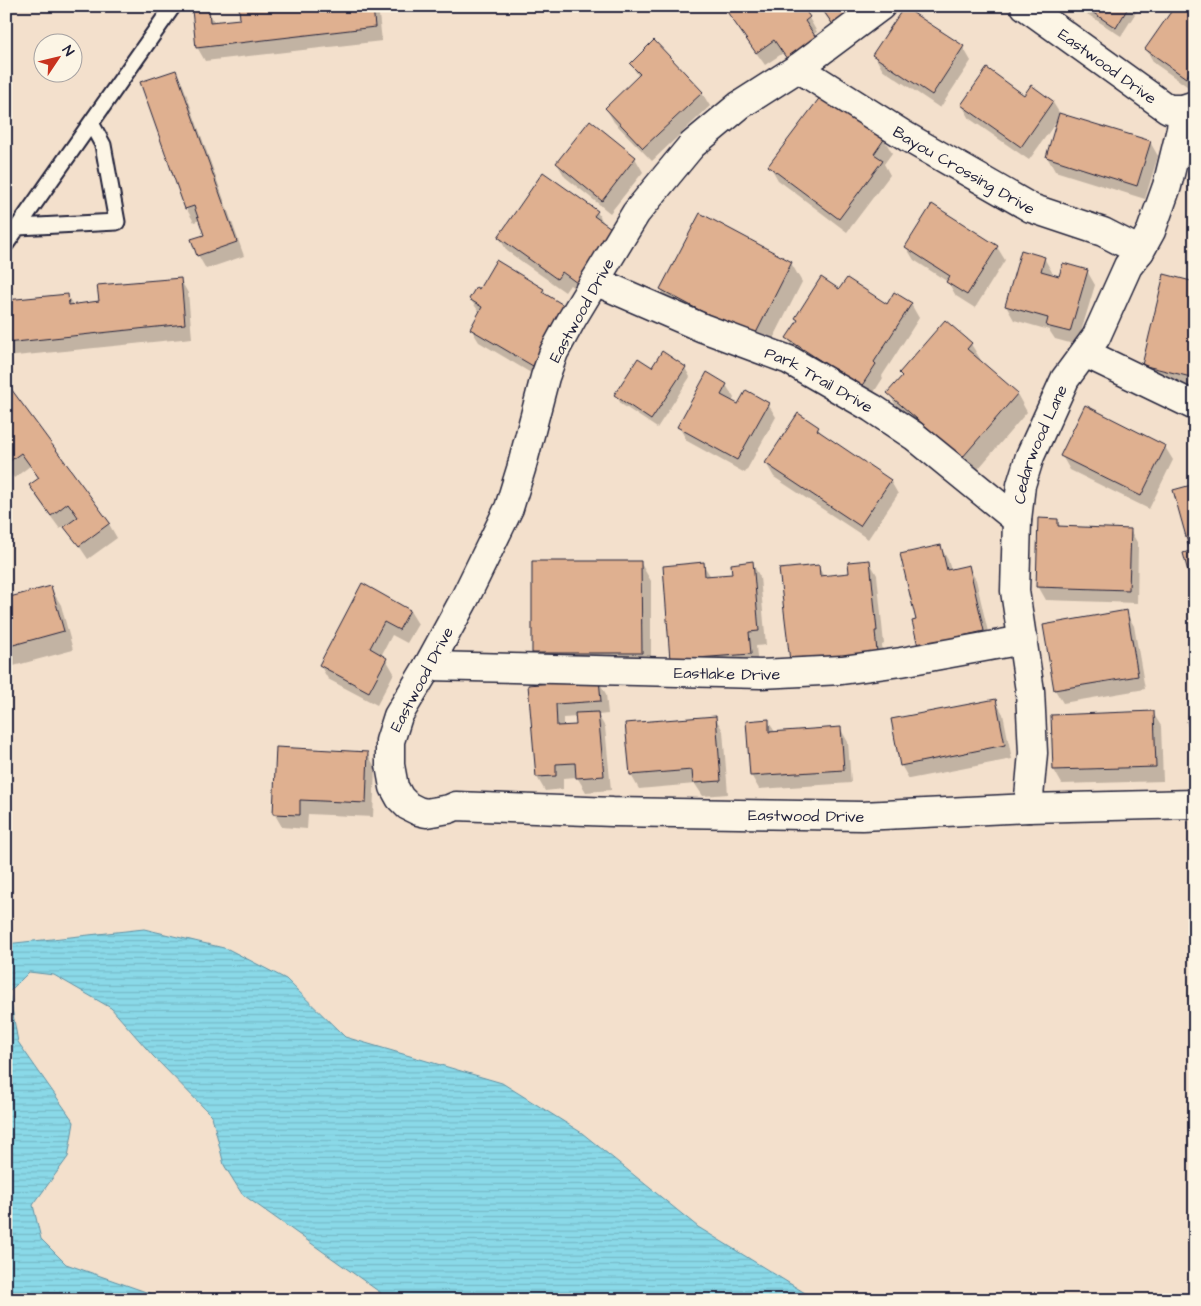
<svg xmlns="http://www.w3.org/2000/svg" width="1201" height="1306" font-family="'Architects Daughter',sans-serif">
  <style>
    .water { fill: url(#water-rules); stroke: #6090a3 }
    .shadow { fill: #0003; fill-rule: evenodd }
    .building { fill: #dfb090; stroke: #22223b }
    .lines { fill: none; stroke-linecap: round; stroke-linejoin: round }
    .service-casing { stroke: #22223b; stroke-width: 19 }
    .minor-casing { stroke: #22223b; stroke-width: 31 }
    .service { stroke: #fcf5e5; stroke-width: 15 }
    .minor { stroke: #fcf5e5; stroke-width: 28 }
    .labels { text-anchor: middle; stroke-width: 5; stroke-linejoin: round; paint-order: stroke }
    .street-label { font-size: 16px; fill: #22223b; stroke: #fcf5e5 }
  </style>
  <defs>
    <pattern id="water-rules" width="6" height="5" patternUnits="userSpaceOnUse" patternTransform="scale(1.25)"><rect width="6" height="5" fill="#8ad9e8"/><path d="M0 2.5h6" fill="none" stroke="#77bac8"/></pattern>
  </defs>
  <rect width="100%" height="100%" fill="#f3e0cc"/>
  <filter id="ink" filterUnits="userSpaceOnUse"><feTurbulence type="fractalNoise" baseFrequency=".02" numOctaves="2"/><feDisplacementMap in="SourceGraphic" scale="10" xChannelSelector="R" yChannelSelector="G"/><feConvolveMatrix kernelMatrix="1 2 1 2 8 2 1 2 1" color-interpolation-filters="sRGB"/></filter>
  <g filter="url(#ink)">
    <path class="water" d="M144,929L228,949L286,979L345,1037L502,1083L582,1133L698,1227L810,1296L812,1300H379L381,1293L242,1194L224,1165L212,1116L153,1056L111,1008L54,975L29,972L9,992L18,1042L74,1122L68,1157L33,1205L41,1239L66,1264L169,1300H6V944Z"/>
    <path class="shadow" d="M248,6H378L382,41L205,61L197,47L208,10L215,23L241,20Z
      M723,6L809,18L817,32L812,35L796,72L783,53L765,65Z
      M819,6H885L842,39Z
      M1070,6H1080L1077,11Z
      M1081,6H1140L1121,36L1084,12Z
      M1195,6V90L1194,91L1154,63L1146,49Z
      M963,47L971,61L940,108L882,69L874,55Z
      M631,64L702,93L710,106L652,161L614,122L606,108L639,77Z
      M175,71L183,85L244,256L206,269L198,255L206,235L200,220L194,222L186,208Z
      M1024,97L1052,101L1060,114L1150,142L1158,156L1145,199L1055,171L1047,157L1059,118L1029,160L970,119L962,105Z
      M590,122L635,158L643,172L610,213L565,177L557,163Z
      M884,139L892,153L884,164L890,175L847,232L778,180L770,166Z
      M597,212L605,225L585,296L570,285L565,292L507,251L499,237Z
      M906,247H997L1005,260L975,308L956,296L948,282L914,260Z
      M1044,258L1052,272L1051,275L1060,278L1087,271L1095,285L1077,345L1055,339L1049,330L1014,320L1006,306Z
      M497,262L544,290L548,297L541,379L479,342L471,329L480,313L470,299L480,291Z
      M791,263L802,282L764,357L672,308L661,289Z
      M180,279L188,293L192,338L6,357V301L67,295L73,305L101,303Z
      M1195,283V390L1151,378L1143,364Z
      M839,291L887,305L895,294L911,304L919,318L882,376L883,378L869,400L796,352L788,338L798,322L796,318Z
      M945,322L971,344L982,362L1017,394L1027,412L973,475L899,411L889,393Z
      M685,368L690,377L657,428L621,404L616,395Z
      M6,384L109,524L117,538L88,559L65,525L60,529L38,499L30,486L39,479L30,466L14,478L6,467Z
      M726,385L734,398L732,402L738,406L768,404L776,417L745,473L687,441L679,427Z
      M818,428L822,435L890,480L898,494L868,539L774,477L766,463Z
      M1165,447L1173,460L1149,509L1070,470L1062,456Z
      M1057,520L1061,528L1130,530L1138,544L1137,603L1046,600L1038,586Z
      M940,546L948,560L951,570L968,566L976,580L991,645L919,646L917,621Z
      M869,561L877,575L884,644L882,645L885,666L799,675L818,566L824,577L851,574Z
      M533,562H640L651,581V671H544L534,653Z
      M752,563L760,577L766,645L756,646L758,668L680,674L703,564L711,577L733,575Z
      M362,585L410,611L418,624L407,643L392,635L381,656L386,659L394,673L377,705L328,679L320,665Z
      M50,587L61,605L73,650L6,668V599Z
      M1126,612L1134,626L1145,689L1063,703L1055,690Z
      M598,680L606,694L608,714L598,715L605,727L611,790L586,792L577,777L563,778V789L545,791L537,777L529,686ZM577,717L578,726L563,727V718Z
      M995,700L1003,714L1012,759L909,779L901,765Z
      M1153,713L1161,726L1163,781L1062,784L1054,770L1052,716Z
      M715,717L723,731L728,794L703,796L695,784L639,789L631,775Z
      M768,721L775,732L840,728L848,742L851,783L759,789L751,775Z
      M367,753L375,767L373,817L308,814L307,829L282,827L274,813Z"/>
    <path class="building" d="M239,6H373L375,27L196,48L192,10L209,9L210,22L240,19Z
      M723,6H802L810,17L805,21L817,39L787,59L774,40L756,53Z
      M820,6H862L834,26Z
      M1083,6H1129L1116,28Z
      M1175,6H1195V65L1186,78L1145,49Z
      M904,7L964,46L932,95L872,55Z
      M654,40L703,92L643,148L605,108L640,74L630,64Z
      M987,68L1024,95L1031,85L1053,101L1021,147L961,105Z
      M176,70L237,242L197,256L191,239L204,235L194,206L185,209L140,82Z
      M824,92L885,138L874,154L883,160L839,219L768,166Z
      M1059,113L1151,141L1137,186L1046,157Z
      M590,120L636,157L602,201L556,163Z
      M543,172L598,211L594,216L614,230L577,283L562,272L557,279L498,237Z
      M932,204L998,246L967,295L946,282L950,276L905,247Z
      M700,213L792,262L753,339L660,289Z
      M1021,250L1045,257L1041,271L1059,276L1063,263L1088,270L1070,332L1046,326L1048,318L1005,306Z
      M496,260L544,289L542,292L567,307L533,366L470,329L482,307L469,299L476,287L479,289Z
      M1164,274L1195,282L1192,297L1195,298V378L1142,365Z
      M821,277L839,289L847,278L887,304L894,292L912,303L874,362L876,364L861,387L786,338L798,320L795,318Z
      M181,278L185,324L6,343V300L68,294L69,305L99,301L97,285Z
      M945,320L972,343L967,349L1018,393L962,458L887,393L902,376L899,373Z
      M662,351L686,367L651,420L614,395L638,358L652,367Z
      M707,372L727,384L721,395L738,404L746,390L769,403L737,460L677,427Z
      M6,382L110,523L79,546L64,527L78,517L68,503L51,516L29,485L39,478L21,453L6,464Z
      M1085,405L1166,446L1141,496L1060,456Z
      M798,413L819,427L817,430L891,480L860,526L765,463Z
      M1195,484V578L1190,579L1183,553L1190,551L1173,490Z
      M1038,518L1058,519V526L1131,529L1129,590L1036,587Z
      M941,545L947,570L969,565L984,631L918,646L912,621L916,620L900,554Z
      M870,560L877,631H875L877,652L790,661L779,569L819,565L820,576L849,573L848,562Z
      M532,561H641L642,653H532Z
      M753,561L759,631L749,632L751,654L670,660L663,566L704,562L705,576L732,574L731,564Z
      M362,583L410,610L399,630L384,622L370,648L387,658L369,692L319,665Z
      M51,586L64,631L6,647V598Z
      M1127,610L1138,676L1054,690L1043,625Z
      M599,679L601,701L556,704L557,726L576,725L575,713L598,712L604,776L576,778L575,763L556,764V776L536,777L528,685Z
      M996,699L1005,745L900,766L891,719Z
      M1154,711L1156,767L1053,770L1051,715Z
      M716,716L721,781L693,783L692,770L630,775L625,723Z
      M769,719V732L841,727L844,770L750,776L746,721Z
      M1195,719V752L1187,721Z
      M276,747L368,752L366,803L300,800V815L273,814Z"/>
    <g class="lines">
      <defs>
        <path id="service" d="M18,227L117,222L103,145L91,123
          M6,244L173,6"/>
        <g id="minor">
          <path id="s1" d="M881,6L798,68L740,105L692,145L636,213L572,319L554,352L545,377L521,469L509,508L465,598L428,666L398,716L390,741V765L394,787L400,798L408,806L418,811L426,813L449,809L456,806L613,812L862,816L1028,808L1195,804"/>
          <path id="s2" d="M1025,6L1168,109H1183L1195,105"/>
          <path id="s3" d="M798,68L907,137L1031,208L1103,232L1140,251"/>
          <path id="s4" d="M595,281L703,328L789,360L872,408L914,436L1017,520"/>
          <path d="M1085,353L1195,406"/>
          <path id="s5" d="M428,666L761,674L842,670L901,662L1023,640"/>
          <path id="s6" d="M1028,808L1033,753L1030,691L1015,591L1017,520L1021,485L1030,456L1065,379L1096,337L1128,266L1140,251L1151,231L1167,186L1181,129L1183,109"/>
        </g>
      </defs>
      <use href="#service" class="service-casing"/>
      <use href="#minor" class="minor-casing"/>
      <use href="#service" class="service"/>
      <use href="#minor" class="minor"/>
    </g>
  </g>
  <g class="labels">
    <g class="street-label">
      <text dy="6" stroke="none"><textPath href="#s2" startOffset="102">Eastwood Drive</textPath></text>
      <text dy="6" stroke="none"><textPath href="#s3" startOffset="195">Bayou Crossing Drive</textPath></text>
      <text transform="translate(581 310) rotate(-61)" y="6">Eastwood Drive</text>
      <text dy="6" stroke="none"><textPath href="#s4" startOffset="245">Park Trail Drive</textPath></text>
      <text dy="6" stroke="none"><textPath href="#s6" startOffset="369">Cedarwood Lane</textPath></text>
      <text dy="6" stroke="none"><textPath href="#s5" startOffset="299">Eastlake Drive</textPath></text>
      <text transform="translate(421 679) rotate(-62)" y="6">Eastwood Drive</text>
      <text dy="6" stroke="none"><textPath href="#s1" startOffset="1380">Eastwood Drive</textPath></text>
    </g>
  </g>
  <rect width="1201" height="1306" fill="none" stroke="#fcf5e5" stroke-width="25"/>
  <rect x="12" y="12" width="1176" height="1281" fill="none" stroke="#22223b" stroke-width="2" filter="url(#ink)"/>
  <g transform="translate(58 58) rotate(55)"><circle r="24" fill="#fcf5e5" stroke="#a5a1a1"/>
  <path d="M0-4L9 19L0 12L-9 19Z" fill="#c8321e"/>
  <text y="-8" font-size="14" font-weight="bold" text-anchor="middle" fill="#22223b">N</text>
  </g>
</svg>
